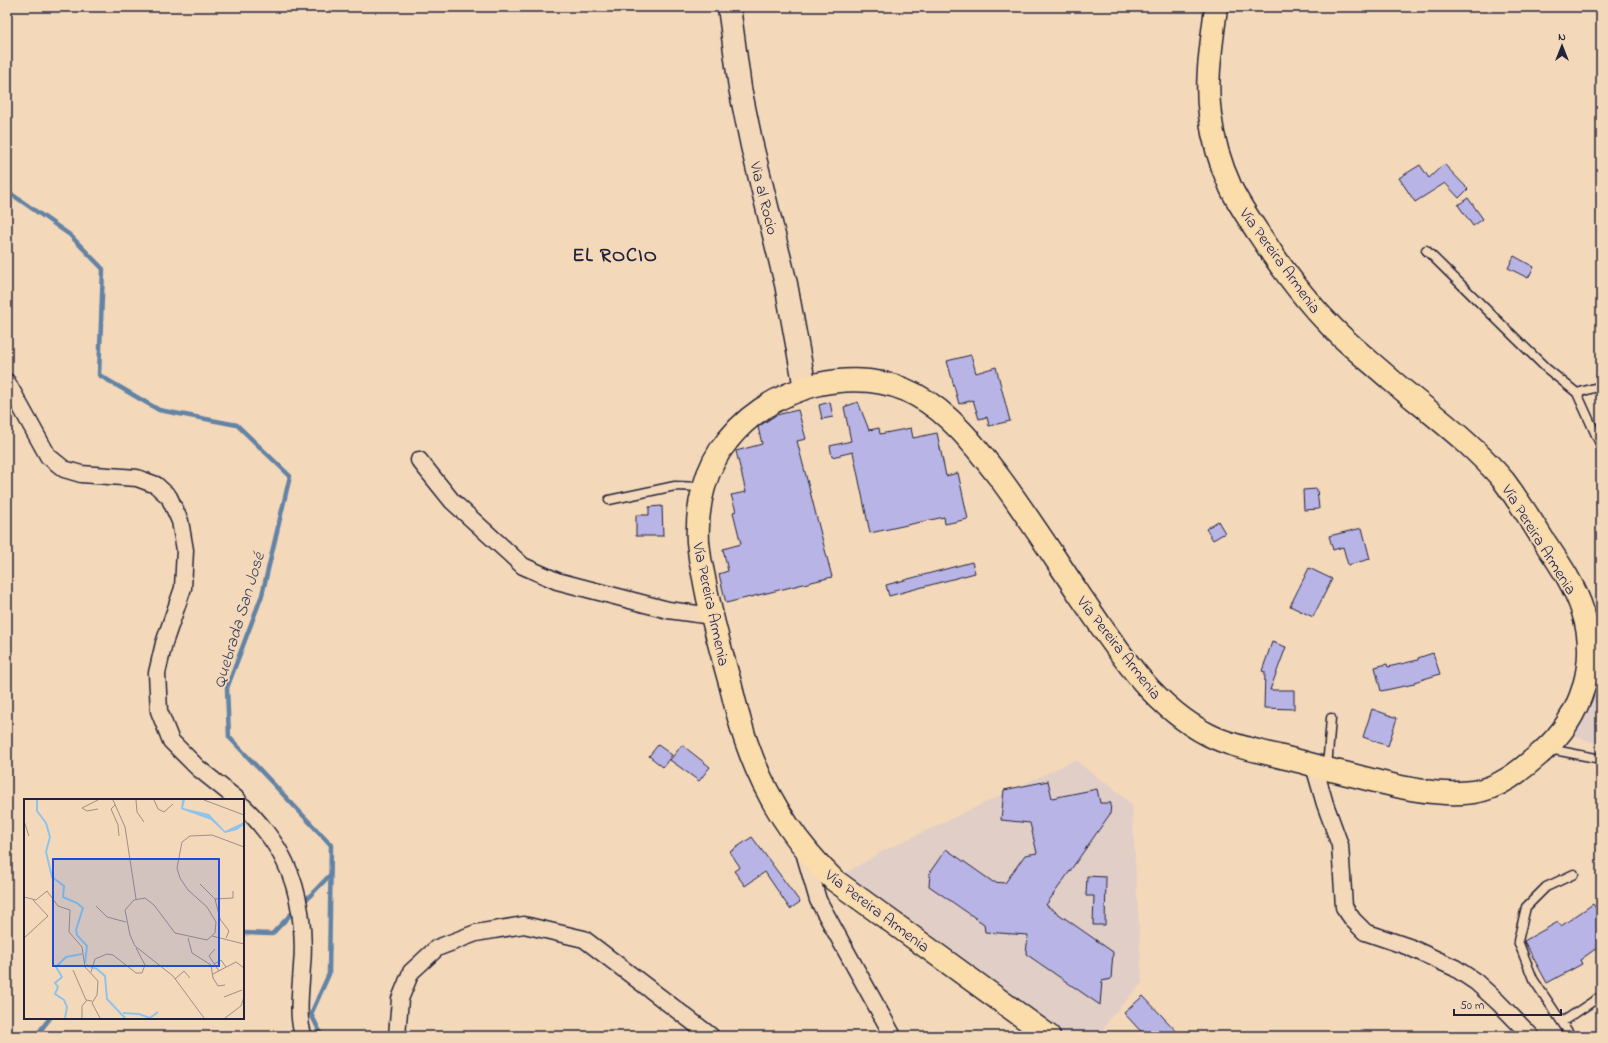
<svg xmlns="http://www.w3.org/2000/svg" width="1608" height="1043" font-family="'Indie Flower',sans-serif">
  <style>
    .built { fill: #e1cec7 }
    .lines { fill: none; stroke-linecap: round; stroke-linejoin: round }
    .stream { stroke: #6383a5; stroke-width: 4.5 }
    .building { fill: #b8b5e6; stroke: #22223b }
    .lane-casing { stroke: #22223b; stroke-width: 11 }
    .street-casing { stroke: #22223b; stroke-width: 19 }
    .secondary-casing { stroke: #22223b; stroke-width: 25 }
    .primary-casing { stroke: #22223b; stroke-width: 25 }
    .lane { stroke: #f3d8ba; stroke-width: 8 }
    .street { stroke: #f3d8ba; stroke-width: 16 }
    .secondary { stroke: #f3d8ba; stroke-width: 22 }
    .primary { stroke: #fbddab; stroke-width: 22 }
    .labels { text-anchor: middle; stroke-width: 3.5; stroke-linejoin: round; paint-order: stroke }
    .street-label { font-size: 16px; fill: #22223b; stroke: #f3d8ba }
    .water-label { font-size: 17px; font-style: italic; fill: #38425e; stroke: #f3d8ba }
    .district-label { font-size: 20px; font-weight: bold; letter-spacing: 1px; fill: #22223b; stroke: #f3d8ba }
    .inset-river { fill: none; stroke: #8ec4ec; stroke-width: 2 }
    .inset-road { fill: none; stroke: #9f8f87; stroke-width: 1 }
    .view { fill: #1d4ed8; fill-opacity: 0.15; stroke: #1d4ed8; stroke-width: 2 }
    .inset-edge { fill: none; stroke: #22223b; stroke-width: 2 }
  </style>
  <rect width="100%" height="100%" fill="#f3d8ba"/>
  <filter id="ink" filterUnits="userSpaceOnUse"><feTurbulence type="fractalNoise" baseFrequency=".025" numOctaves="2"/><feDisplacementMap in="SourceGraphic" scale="8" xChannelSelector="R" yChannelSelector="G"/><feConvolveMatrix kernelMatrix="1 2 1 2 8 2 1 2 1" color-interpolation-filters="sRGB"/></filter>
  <g filter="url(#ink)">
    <path class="built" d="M1596,633H1601V745L1564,732Z
      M1075,760L1101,780L1108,783L1131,804L1135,809L1132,806L1142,983L1111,1017L1099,1036H1049L834,880L885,850Z"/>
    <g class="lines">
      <path class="stream" d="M7,191L70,235L103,269L99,375L159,410L237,425L290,476L262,595L227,688L229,737L331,845L329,974L311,1014L322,1036
        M302,904L330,875
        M243,933L272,934L295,910
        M36,1036L50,1018"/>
    </g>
    <path class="building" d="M1444,164L1468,189L1459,198L1445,183L1415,202L1399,178L1420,165L1429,178Z
      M1468,198L1483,219L1473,226L1458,205Z
      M1514,256L1534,267L1528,278L1508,268Z
      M971,355L976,373L996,367L1010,421L989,426L987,417L979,419L973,400L959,404L947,361Z
      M830,402L833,417L822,419L819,405Z
      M858,402L869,430L879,428L880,434L911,428L913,438L937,433L946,476L958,473L968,519L945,524L944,517L870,533L853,452L832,457L830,446L851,441L844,407Z
      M798,410L806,439L797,441L832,577L726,603L719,574L728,571L723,549L741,544L733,512L736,511L731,495L746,492L736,451L762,444L758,427L776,415Z
      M1317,489L1319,509L1304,510L1303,490Z
      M662,506L663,536H636V515H649V507Z
      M1218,521L1225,533L1213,540L1206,529Z
      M1362,528L1370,559L1348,565L1343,547L1333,550L1329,536Z
      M972,562L975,573L889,596L886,585Z
      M1309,568L1332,579L1313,617L1290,606Z
      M1272,642L1286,647L1270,690H1294V709L1264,708L1265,672L1262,671Z
      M1433,653L1440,674L1414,682V684L1381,691L1375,667L1387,664L1388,667L1418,660V658Z
      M1372,709L1397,718L1388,746L1363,737Z
      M658,745L672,755L663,767L649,756Z
      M682,745L710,767L699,781L670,760Z
      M1048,781L1052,798L1097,789L1100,803H1111L1110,814L1046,905L1113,952L1111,979L1102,981L1100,1005L1026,954L1028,935L985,932L984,924L929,886L930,872L946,849L993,882L1005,883L1025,855L1037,853L1030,823L1001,820L1004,790Z
      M752,837L800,902L790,909L765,872L745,886L734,871L740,867L730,852Z
      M1087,876L1106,877L1105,925H1093L1094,896H1086Z
      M1593,904L1601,915V945L1580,960L1582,964L1547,983L1524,941L1558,922L1561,926Z
      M1143,996L1181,1036H1145L1124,1013Z"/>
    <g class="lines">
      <defs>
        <path id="lane" d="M1426,250L1546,368L1577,393L1601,446
          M1577,393L1601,386
          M609,500L675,486L703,487
          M1549,749L1601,759
          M1327,768L1331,718
          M1562,1022L1601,996
          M1571,1036L1533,979L1518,941L1526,907L1546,887L1574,874"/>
        <path id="street" d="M7,382L48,456L64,469L81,474L137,478L156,485L169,497L180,521L185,550L183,588L164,643L157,673L159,711L171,741L198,768L238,800
          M419,460L452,501L523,566L557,581L668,610L712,616
          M1314,766L1325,804L1340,845L1344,907L1353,920L1365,932L1409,947L1455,968L1476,982L1498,1002L1531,1036
          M243,806C258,820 276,843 285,862C300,892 305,933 302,966C301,985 296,1020 304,1036
          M803,849L818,900L893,1036
          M397,1036L400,999L411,972L437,948L476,933L524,925L584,939L711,1036"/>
        <path id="secondary" d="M729,7L740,88L752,146L786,284L805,388"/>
        <path id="primary" d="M1049,1036L834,880C796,843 765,796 747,744C740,725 735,703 730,683C720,648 710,613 704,578C701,566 699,554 698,542C696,507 705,467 728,440C751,411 784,393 819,384C851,377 887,379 916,395C950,413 976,447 999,477C1028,516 1054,557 1081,597C1116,648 1152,706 1209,735C1231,746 1255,750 1278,756C1296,760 1313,765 1331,770C1377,780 1425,798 1473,792C1501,788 1521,770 1542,752C1582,717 1599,662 1583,612C1575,586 1559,563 1544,541C1531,520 1518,500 1504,481C1471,442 1429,412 1391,380C1370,361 1347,344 1328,323C1307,302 1290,279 1273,255C1259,233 1242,211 1231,188C1221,166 1213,140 1210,115C1205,79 1212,43 1216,7"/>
      </defs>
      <use href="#lane" class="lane-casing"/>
      <use href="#street" class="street-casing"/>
      <use href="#secondary" class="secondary-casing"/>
      <use href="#primary" class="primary-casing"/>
      <use href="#lane" class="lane"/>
      <use href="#street" class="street"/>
      <use href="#secondary" class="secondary"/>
      <use href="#primary" class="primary"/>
    </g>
  </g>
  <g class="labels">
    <g class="street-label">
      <text transform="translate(765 198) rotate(76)" y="6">Via al Rocio</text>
      <text transform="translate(1281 260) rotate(54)" y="6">Vía Pereira Armenia</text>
      <text transform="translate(1540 539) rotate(58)" y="6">Vía Pereira Armenia</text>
      <text transform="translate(712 604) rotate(78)" y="6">Vía Pereira Armenia</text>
      <text transform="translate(1120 647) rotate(52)" y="6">Vía Pereira Armenia</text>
      <text transform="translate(878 910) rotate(37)" y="6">Vía Pereira Armenia</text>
    </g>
    <g class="water-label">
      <text transform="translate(238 620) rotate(-73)" y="6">Quebrada San José</text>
    </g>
    <g class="district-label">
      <text x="615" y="261">EL ROCIO</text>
    </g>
  </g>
  <g transform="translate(24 799)">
    <rect width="220" height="220" fill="#f3d8ba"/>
    <path d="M158,1H161L159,9L185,15L201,32L220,23V26L213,31L201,34L187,21L157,10Z" fill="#8ec4ec"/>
    <path class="inset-river" d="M13,1V12L22,24L26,38L22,53L28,78L40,87L39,98L53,104L59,109L52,131L53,136L63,147L61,164M62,166L73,170L81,177L83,200L101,219M99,214L115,215L126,219L134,213M41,219L43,208L40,201L31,195L34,188L31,184L38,178L32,168L42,158L58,155"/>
    <path class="inset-road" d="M74,1L58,9L63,12L74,10M89,1L101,28L112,100M112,1L113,13L120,23M130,1L134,10L140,13L149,5M180,1L220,16M91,6L87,10L94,26L95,37M0,22L5,37M176,85L191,100L196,120L205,132L202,139M0,98L12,101L23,92L34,107L46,111L45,133L58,148L61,168L74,182L73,196L68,204L76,219M191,100L209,99V92M72,107L83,118L102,123M188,137L220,145M0,139L24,117L9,101M164,139L168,154L187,166L189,179L194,187L201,186M191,150L185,157L195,172M190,165L197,161L202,168M49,171L62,201L68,202M67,173L71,160L83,155L89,156L112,174H118L121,166L112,149M189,175L212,163L220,169M151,180L160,172L166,179M200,198L218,191M58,219V207L63,201M180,219L149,177L111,147L106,136L101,111L110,101L121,99L130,106L151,134L183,141L191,134L192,123L183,108L164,91L156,79L153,69L158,43L166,37L188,36L220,48M201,219L217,207L220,198"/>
    <path class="view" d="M29,60H195V167H29Z"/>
    <rect width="220" height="220" class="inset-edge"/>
  </g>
  <rect width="1608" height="1043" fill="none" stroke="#f3d8ba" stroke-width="24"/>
  <rect x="12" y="12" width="1584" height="1019" fill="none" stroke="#22223b" stroke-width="1.5" filter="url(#ink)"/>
  <g transform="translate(1562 46)" stroke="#f3d8ba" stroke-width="3" paint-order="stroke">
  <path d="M0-3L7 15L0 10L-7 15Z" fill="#22223b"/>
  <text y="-6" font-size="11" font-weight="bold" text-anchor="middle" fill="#22223b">N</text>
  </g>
  <path d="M1454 1009v6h107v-6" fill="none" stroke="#22223b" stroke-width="2"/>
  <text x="1460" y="1009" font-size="12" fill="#22223b" stroke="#f3d8ba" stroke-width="3" paint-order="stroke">50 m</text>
</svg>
